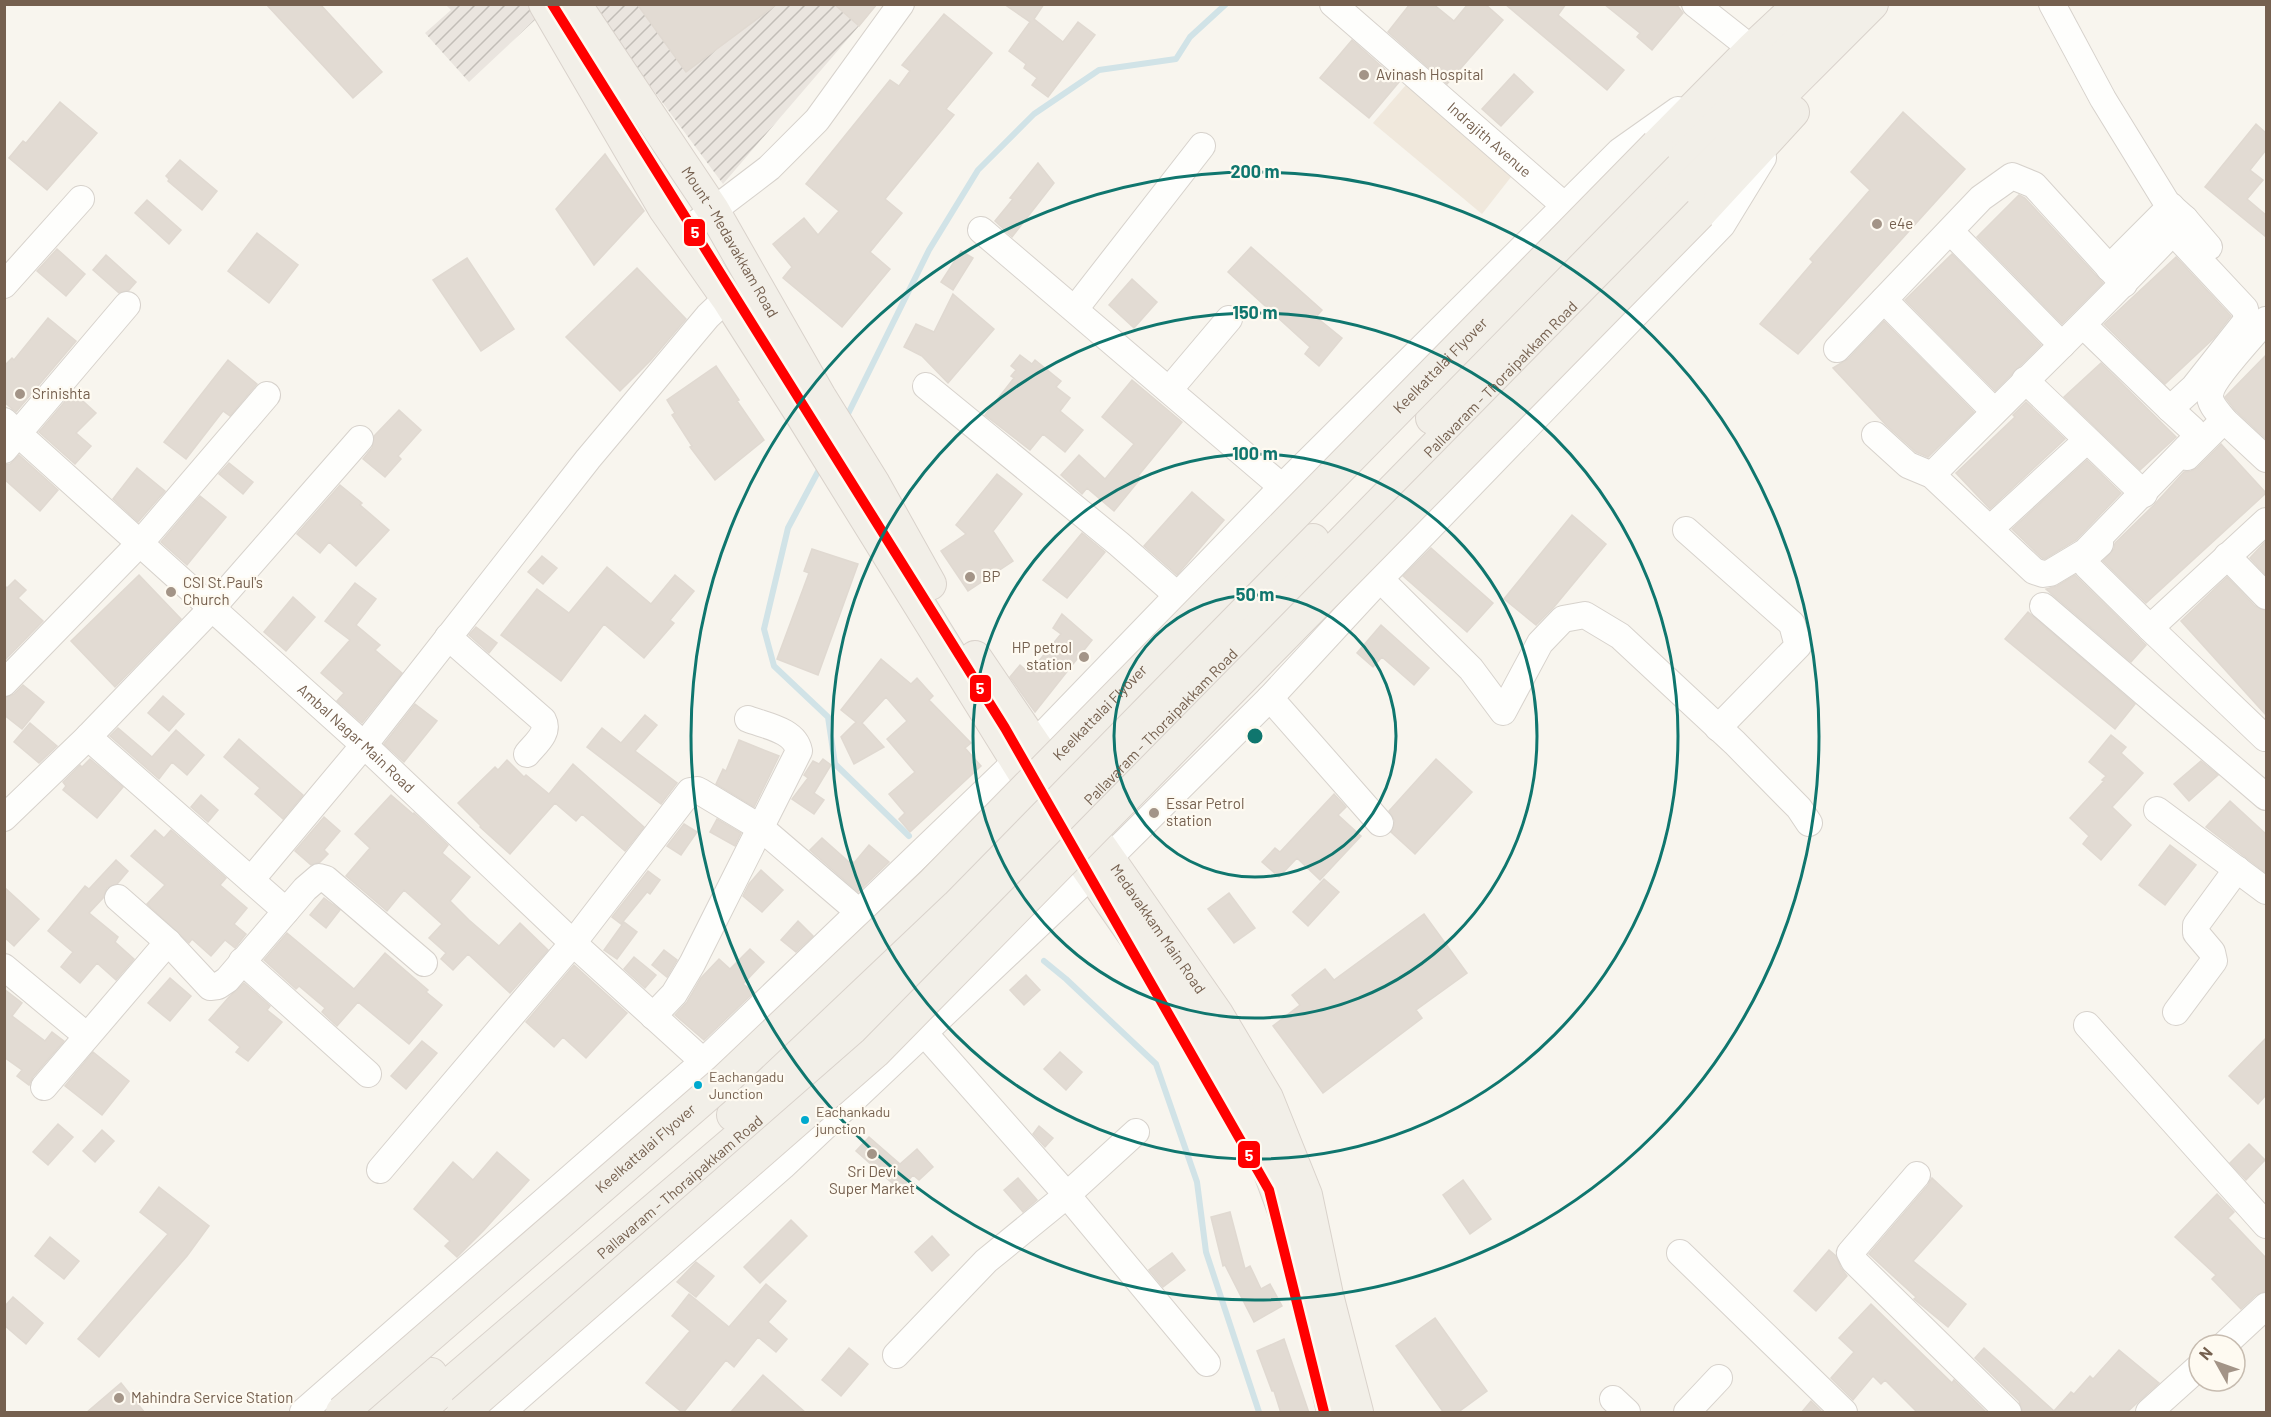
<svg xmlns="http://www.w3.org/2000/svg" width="2271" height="1417" font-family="Barlow,sans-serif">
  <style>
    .residential { fill: #f0e8dc }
    .industrial { fill: url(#industrial-furrows) }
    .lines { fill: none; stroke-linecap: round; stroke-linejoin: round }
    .stream { stroke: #d1e3e7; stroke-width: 6 }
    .building { fill: #e2dbd3; stroke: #e0d9d1; stroke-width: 1.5 }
    .minor-casing { stroke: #d7d2cc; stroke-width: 28 }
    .major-casing { stroke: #d9d2cb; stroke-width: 34 }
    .minor { stroke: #fefefc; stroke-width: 26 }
    .major { stroke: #f2efe8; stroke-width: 32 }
    .major-bridge-casing { stroke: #d9d2cb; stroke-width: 34; stroke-linecap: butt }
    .major-bridge { stroke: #f2efe8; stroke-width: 32 }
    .metro-1-casing { stroke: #fefaf1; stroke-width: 15 }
    .metro-1 { stroke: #f00; stroke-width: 10 }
    .ring { fill: none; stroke: #0f766e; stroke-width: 3 }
    .poi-dot { fill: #a39487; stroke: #fefaf1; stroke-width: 2 }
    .bus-dot { fill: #00a9ce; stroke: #fefaf1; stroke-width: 2 }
    .labels { text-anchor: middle; stroke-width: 4.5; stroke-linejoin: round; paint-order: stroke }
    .bus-label { font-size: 14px; fill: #75604f; stroke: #fefaf1; text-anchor: start }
    .poi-label { font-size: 15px; fill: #75604f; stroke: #fefaf1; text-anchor: start }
    .street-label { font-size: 15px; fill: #75604f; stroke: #fefaf1 }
    .centre { fill: #0f766e; stroke: #fefaf1; stroke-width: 3 }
    .ring-label { font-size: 18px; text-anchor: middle; font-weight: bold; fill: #0f766e; stroke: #fefaf1; stroke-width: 4.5; stroke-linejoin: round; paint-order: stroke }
    .line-badge { stroke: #fefaf1; stroke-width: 2 }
    .badge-label { font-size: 16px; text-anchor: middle; font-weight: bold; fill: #fff }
  </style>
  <defs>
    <pattern id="industrial-furrows" width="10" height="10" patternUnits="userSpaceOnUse" patternTransform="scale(1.5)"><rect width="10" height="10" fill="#eae5df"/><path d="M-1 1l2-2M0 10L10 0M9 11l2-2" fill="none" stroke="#c2bdb7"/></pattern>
  </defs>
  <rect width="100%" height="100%" fill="#f8f5ee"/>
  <path class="residential" d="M1412,78L1518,168L1482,214L1373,123Z"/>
  <path class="industrial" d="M446,5H529L538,17L469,82L425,33L451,10Z
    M590,5H877L723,184Z"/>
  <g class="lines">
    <path class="stream" d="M845,420L929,250L978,170L1034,114L1099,70L1176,59L1190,37L1226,4
      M821,466L788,528L764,629L774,666L828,717L835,764L909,836
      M1044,961L1066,979L1156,1064L1197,1182L1206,1252L1259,1412"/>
  </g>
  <path class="building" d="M266,4H320L382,72L353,98Z
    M637,4H777L686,72Z
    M834,4H877L859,26Z
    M1004,4H1044L1034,19L1063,42L1078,22L1095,35L1048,97L1032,85L1037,78L1024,68L1026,64L1009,51L1030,22Z
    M1410,4H1433L1454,21L1468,4H1485L1503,20L1447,84L1388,32Z
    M1505,4H1566L1558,15L1624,70L1607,90Z
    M1604,4H1676L1683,13L1652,50L1637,37L1640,33Z
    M944,14L992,53L946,109L954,115L885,199L902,213L870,252L890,269L842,327L783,278L792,267L773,244L804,218L818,235L839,211L806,184L890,80L899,86L910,71L902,65Z
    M1352,40L1399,82L1369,118L1320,78Z
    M1514,74L1533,92L1501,126L1482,109Z
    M60,102L97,133L47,190L9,158L23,141L26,143Z
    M1903,112L1965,169L1798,354L1760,324L1813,262L1810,259L1870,190L1851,172Z
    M2256,124L2266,133V150L2250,170L2263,180L2247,199L2266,215V237L2205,187Z
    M605,154L644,211L594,265L556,209Z
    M180,160L217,191L202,210L168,181L169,179L166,176Z
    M1038,163L1054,183L1012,237L995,221L1013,199L1010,198Z
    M2019,195L2025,198L2103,283L2062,324L1977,237Z
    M147,200L181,230L169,244L135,213Z
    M257,233L298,265L269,303L228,271Z
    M1251,247L1322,310L1316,317L1342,338L1319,366L1305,354L1310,347L1228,272Z
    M57,249L85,274L66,296L37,271Z
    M961,251L973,258L953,290L941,282Z
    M1952,254L2041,345L1995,391L1905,300Z
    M106,255L136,282L129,290L119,293L93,270Z
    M2176,257L2231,316L2214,338L2165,384L2104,324Z
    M467,258L514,329L481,351L433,280Z
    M637,268L686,319L651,360L620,391L566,337Z
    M1132,279L1157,302L1134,328L1109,305Z
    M953,294L994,329L948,383L922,356L904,347L916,324L934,332Z
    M48,318L76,341L16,412L4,402V366L12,358L14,360Z
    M1884,321L1974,412L1928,457L1916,452L1886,425L1833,368L1848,359Z
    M1020,355L1032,364L1035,360L1061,381L1056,387L1070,398L1060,411L1083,430L1065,452L1043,434L1030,450L985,415L1014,378L1011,376L1016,370L1011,366Z
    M2266,355V439L2235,410L2225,397Z
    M228,360L257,384L230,416L223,411L186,459L164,442Z
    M2101,363L2176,437L2140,470L2064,397Z
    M716,366L739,400L737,401L764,440L715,480L690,447L692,446L672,415L675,413L667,400Z
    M1132,380L1182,422L1138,476L1141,478L1114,511L1087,488L1082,494L1061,475L1079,455L1105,479L1134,444L1102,417Z
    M73,392L96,413L76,433L91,446L75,464L39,432Z
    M2026,402L2065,439L1990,509L1956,473L2015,417L2013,415Z
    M399,410L421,430L398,456L401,459L385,477L363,459L372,448L374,436Z
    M2221,444L2266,493L2146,603L2103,561L2114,549L2115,543L2154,505L2184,472L2191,471L2197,468Z
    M19,455L58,490L40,511L4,479V465L10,464Z
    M2087,460L2121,493L2076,540L2045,559L2042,558L2012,529Z
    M229,463L253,482L243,494L219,474Z
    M137,468L165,491L138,522L113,499Z
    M997,474L1022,494L993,531L1013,561L968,591L941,551L966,534L956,525Z
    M340,485L362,503L360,505L389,530L356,566L329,542L320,553L297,534Z
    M1192,492L1224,520L1177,575L1144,546Z
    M200,496L226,517L187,565L161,542Z
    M1572,515L1606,544L1554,607L1536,625L1504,599Z
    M1082,533L1105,552L1067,598L1043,580Z
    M2266,541V575L2250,558Z
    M1431,548L1493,603L1467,632L1403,576Z
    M812,549L858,564L818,675L777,659L809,573L804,571Z
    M542,556L557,568L543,584L528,572Z
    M607,567L651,604L675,575L694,591L670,620L674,623L644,658L604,624L561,681L501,635L537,589L569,613Z
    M139,575L181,619L115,687L71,641Z
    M2075,575L2146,645L2131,662L2046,589L2057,586Z
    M2227,577L2255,606L2266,611V715L2181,621Z
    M15,580L26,590L18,598L43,621L4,661V585L7,588Z
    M355,583L376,599L356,625L380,645L375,650L402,673L362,723L337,701L344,693L321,673L350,640L325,621Z
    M293,597L315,617L286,651L264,632Z
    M2028,612L2135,704L2115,729L2005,639Z
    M1062,614L1092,640L1035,712L1010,677L1020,665L1029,673L1061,634L1053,628Z
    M1381,625L1429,668L1414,685L1382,657L1373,667L1357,653Z
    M476,627L497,643L489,653L469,635Z
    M881,659L911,684L917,678L933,696L929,700L971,743L965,748L981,766L910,832L899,819L905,813L889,794L915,772L887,739L907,721L886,697L862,723L884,747L854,764L841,737L856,722L841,710Z
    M23,685L44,702L22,729L4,715V698L14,694Z
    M163,696L184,714L169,731L148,713Z
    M415,704L437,721L404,762L384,744Z
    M645,715L657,725L635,751L677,783L661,804L587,747L602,728L621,743Z
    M30,723L57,746L39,763L14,742Z
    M118,728L152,757L176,730L204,755L187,775L172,762L159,779L110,736Z
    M2111,735L2126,747L2121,753L2143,773L2112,807L2131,825L2101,860L2083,844L2089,836L2070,818L2104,781L2102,780L2106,776L2089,762Z
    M239,739L303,795L283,819L255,794L260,788L224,757Z
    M739,740L779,756L754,807L716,784L723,769L726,771Z
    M90,759L123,787L97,818L63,790L66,786L63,782L80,765L82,767Z
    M823,759L831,765L814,793L824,800L814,814L792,799L808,778L804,775L813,761L819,764Z
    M1436,759L1472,792L1415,854L1391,832L1395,821L1389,811Z
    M507,760L524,777L526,775L549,794L573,764L644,827L625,851L582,814L576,821L555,803L510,854L480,827L481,826L458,803L495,767L498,770Z
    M2201,761L2218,775L2189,801L2174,784Z
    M1334,794L1346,807L1338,815L1361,836L1320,880L1297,858L1279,877L1262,862L1275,848L1280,852Z
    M201,795L218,810L208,822L191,807Z
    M391,795L413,814L414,813L448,845L442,853L470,877L450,901L469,920L499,946L520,923L548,950L510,993L468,954L453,970L441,959L446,953L429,938L442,924L404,890L387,911L346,876L370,848L355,834Z
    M2230,801L2266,834V873L2206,827Z
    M324,817L340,831L324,850L328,854L320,862L311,865L295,851Z
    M717,819L741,833L735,846L710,832Z
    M684,824L697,832L681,855L667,846Z
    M155,830L164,838L171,830L226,878L220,885L247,908L234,924L246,934L235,948L225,940L211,956L192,939L189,943L147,904L165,885L131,856Z
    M822,838L849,862L851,860L854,863L869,845L889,862L858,892L810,850Z
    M2170,845L2196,865L2165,905L2139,885Z
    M116,860L128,871L117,884L107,888L103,898L89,913L118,937L115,942L134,959L116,980L97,963L80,983L61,967L73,952L48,931L85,886L89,889Z
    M761,870L783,890L762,912L743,896L749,884Z
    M648,871L660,880L650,894L647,892L621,924L612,917Z
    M1324,879L1339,892L1308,926L1293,912Z
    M4,887L39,919L14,946L4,937Z
    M1229,893L1255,928L1234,943L1208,909Z
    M324,898L340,910L326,928L310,915Z
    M1424,914L1467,973L1416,1010L1422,1018L1323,1093L1273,1026L1300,1005L1292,995L1325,969L1334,980Z
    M798,921L813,936L796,952L781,940Z
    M624,922L637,932L617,959L604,950Z
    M287,933L354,989L385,953L428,990L426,992L442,1005L409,1044L358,1002L337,1026L322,1012L325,1008L299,986L296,989L264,960Z
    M750,949L764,962L743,984L754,992L704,1040L675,1015L687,1002L701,978L719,959L730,969Z
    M664,950L677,960L667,977L652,965Z
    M634,957L656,975L645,988L624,969Z
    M574,965L627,1013L586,1058L563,1037L554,1047L526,1022Z
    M1026,975L1040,990L1024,1005L1010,990Z
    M170,978L191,996L170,1021L148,1003Z
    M244,983L270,1006L267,1010L282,1022L248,1061L236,1052L240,1047L209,1020L229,997Z
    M4,989L22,1003L12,1016L45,1041L52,1032L64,1041L33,1077L29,1085L17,1076L22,1070L4,1057Z
    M2266,1038V1095L2258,1104L2229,1076Z
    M422,1041L437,1053L406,1089L391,1076Z
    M93,1052L129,1081L102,1115L65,1086Z
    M1060,1052L1082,1072L1066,1090L1044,1069Z
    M58,1124L73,1137L48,1165L33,1152Z
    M1039,1126L1053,1138L1045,1147L1033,1134Z
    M102,1130L114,1141L95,1162L83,1151Z
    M869,1137L900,1164L917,1149L933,1167L919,1180L913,1175L900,1190L856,1151Z
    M2249,1144L2265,1160L2246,1180L2230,1163Z
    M497,1152L529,1180L484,1230L457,1257L445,1246L450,1241L414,1209L453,1162L473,1180Z
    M1018,1178L1037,1200L1023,1212L1004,1190Z
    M1932,1178L1962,1206L1913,1261L1966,1304L1948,1327L1920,1304L1914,1299L1916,1297L1869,1254L1928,1185Z
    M1463,1180L1491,1219L1470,1234L1443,1195Z
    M159,1187L209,1226L187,1256L99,1357L78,1339L168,1234L140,1212Z
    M2217,1194L2234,1212L2228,1218L2266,1258V1291L2256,1295L2241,1309L2212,1279L2216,1275L2175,1237Z
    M1230,1212L1245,1269L1250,1266L1261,1289L1270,1284L1282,1306L1254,1322L1225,1265L1223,1266L1211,1217Z
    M791,1220L807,1236L760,1283L744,1267Z
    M932,1236L949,1255L932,1271L915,1252Z
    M50,1237L79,1261L64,1279L35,1256Z
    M1829,1250L1836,1256L1841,1268L1847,1276L1816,1311L1794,1291Z
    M1172,1253L1185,1270L1163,1287L1149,1270Z
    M696,1262L714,1276L696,1297L677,1282Z
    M766,1284L786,1301L768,1322L787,1339L776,1352L758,1337L734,1367L726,1360L683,1413L646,1383L690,1331L672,1316L689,1294L729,1327Z
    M13,1297L43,1323L26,1344L4,1325V1307Z
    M1871,1304L1952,1383L1954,1380L1987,1413H1918L1885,1380L1881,1384L1873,1376L1853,1400L1831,1378L1854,1352L1839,1338Z
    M1435,1318L1487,1391L1457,1413H1444L1396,1346Z
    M1284,1339L1309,1413H1281L1274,1391H1272L1257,1351Z
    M849,1348L868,1364L841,1396L822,1380Z
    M1984,1348L2054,1411L2071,1392L2074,1394L2090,1376L2093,1379L2119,1350L2159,1383L2126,1413H2023L2019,1401L1975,1358Z
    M763,1375L806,1413H730Z
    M121,1383L145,1413H86Z
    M1811,1401L1823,1413H1801Z"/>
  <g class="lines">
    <defs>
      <g id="minor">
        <path id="s1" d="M1333,4L1565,206"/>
        <path d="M1695,4L1752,49"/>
        <path d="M2052,4L2103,99L2167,203L2185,219L2209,247"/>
        <path d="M981,230L1282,487"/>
        <path d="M1950,231L2062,345"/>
        <path d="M681,235L769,168L817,120L901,4"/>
        <path d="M2109,268L2171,206"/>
        <path d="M4,285L81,199"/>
        <path d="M1884,300L1994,411"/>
        <path d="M1075,309L1202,146"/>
        <path d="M2083,325L2170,409"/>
        <path d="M1837,349L1981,198L2012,176L2034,185L2124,284"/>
        <path d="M2025,380L2144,494"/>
        <path d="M926,386L1119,544L1177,595"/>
        <path d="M1169,390L1229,319"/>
        <path d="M2224,420L2266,459"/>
        <path id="s2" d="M4,421L364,745L573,943L716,1073"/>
        <path d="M1875,435L1908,465L1932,475L2034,571L2043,574L2050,573L2085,552L2195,439L2193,430L2170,409L2194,387L2247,320L2245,309L2173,232"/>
        <path d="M4,450L127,305"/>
        <path d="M2187,457L2224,420C2219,413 2210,405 2210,396C2210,380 2255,334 2266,320"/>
        <path d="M1932,475C2016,389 2103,307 2185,219"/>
        <path d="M1990,529L2087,440"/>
        <path d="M1686,530L1792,624L1798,646L1718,728"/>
        <path d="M2100,544L2089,554L2085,562L2087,566L2150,628L2266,521"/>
        <path d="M2227,556L2266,596"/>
        <path d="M1380,579L1471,669L1503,712L1540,643L1563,619L1585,615L1620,636L1735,743L1799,808L1809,823"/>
        <path d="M2043,606L2266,797"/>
        <path d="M2150,628L2265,738L2266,737"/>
        <path d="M448,637L543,720C550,733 535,744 527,754"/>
        <path d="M4,683L141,542L267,395"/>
        <path d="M1270,698L1380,823"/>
        <path d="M88,737L286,911"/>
        <path d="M2157,810L2266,891"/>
        <path d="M4,818L88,737L212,608L360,439"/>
        <path d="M251,880L364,745L588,459L708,316L727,298"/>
        <path d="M118,898L168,942L210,987L218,986L227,980L305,889L319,877L326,879L424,963"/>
        <path d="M242,961L368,1074"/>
        <path d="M4,967L87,1036"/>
        <path d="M2176,1012L2214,961L2212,952L2196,933V925L2237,869"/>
        <path d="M653,1016L674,994L692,964L799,751C795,730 766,726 748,719"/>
        <path d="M2087,1025L2266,1225"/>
        <path d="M925,1034L1067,1195L1207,1363"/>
        <path d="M44,1087L168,942"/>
        <path d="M380,1170L573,943L690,791L697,790L701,792L761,828L859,912"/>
        <path d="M1917,1175L1850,1253L1854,1261L2008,1412"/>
        <path d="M1680,1253L1844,1412"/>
        <path d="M2224,1345L2266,1306"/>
        <path d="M896,1355L986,1261L1067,1195L1136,1132"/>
        <path d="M1613,1399L1627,1412"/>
        <path d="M303,1412L704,1061L1034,744L1282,487L1620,151L1678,110"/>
        <path d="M502,1412L783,1166L1109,858L1270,698L1380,579L1722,225L1763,158"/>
        <path d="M1687,1412L1719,1378"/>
        <path d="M2149,1412L2199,1367"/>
      </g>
      <g id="major">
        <path d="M545,4L664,208L727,298L798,409L1045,807L1174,993L1247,1110L1284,1211L1315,1328L1333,1412"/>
        <path id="s3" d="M575,4L713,210L820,397L874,484L930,584"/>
        <path d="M1657,145L1752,49L1800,4"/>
        <path d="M1700,213L1793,112"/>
        <path d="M1432,418L1835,4"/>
        <path id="s4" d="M975,657L1064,788L1077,813L1217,1014L1267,1098L1306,1195L1327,1295L1357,1412"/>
        <path d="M733,1115L990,864L1313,540"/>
        <path d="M385,1412L431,1374"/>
        <path id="s5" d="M417,1412L793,1091L1077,813L1694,182L1872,4"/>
      </g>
    </defs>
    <use href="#minor" class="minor-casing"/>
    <use href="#major" class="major-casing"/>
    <use href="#minor" class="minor"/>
    <use href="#major" class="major"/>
    <defs>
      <g id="major-bridge">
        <path id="s6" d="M342,1412L725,1080L934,882L1657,145"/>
        <path d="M463,1412L875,1052L1700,213"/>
      </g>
    </defs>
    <use href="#major-bridge" class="major-bridge-casing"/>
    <use href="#major-bridge" class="major-bridge"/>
    <defs>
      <path id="metro-1" d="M552,4L1005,728L1269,1190L1324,1412"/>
    </defs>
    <use href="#metro-1" class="metro-1-casing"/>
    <use href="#metro-1" class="metro-1"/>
  </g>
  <g class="ring">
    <circle cx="1255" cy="736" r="141"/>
    <circle cx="1255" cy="736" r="282"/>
    <circle cx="1255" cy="736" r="423"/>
    <circle cx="1255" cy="736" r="564"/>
  </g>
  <g class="poi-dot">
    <circle cx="1364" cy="75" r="6"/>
    <circle cx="1877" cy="224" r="6"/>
    <circle cx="20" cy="394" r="6"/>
    <circle cx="970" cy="577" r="6"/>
    <circle cx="171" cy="592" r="6"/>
    <circle cx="1084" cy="657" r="6"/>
    <circle cx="1154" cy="813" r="6"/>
    <circle cx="872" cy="1154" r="6"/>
    <circle cx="119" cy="1398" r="6"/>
  </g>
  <g class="bus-dot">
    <circle cx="698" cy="1085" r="5"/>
    <circle cx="805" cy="1120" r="5"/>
  </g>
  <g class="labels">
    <g class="bus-label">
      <text x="709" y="1082">Eachangadu<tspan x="709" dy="17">Junction</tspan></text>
      <text x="816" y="1117">Eachankadu<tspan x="816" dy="17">junction</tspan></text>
    </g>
    <g class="poi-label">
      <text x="1376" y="80">Avinash Hospital</text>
      <text x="1889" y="229">e4e</text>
      <text x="32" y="399">Srinishta</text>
      <text x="982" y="582">BP</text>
      <text x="183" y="588">CSI St.Paul's<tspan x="183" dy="17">Church</tspan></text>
      <text x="1072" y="653" text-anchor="end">HP petrol<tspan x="1072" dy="17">station</tspan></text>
      <text x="1166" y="809">Essar Petrol<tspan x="1166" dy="17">station</tspan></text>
      <text x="872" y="1177" text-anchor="middle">Sri Devi<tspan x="872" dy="17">Super Market</tspan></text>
      <text x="131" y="1403">Mahindra Service Station</text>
    </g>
    <g class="street-label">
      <text dy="5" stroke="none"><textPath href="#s1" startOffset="207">Indrajith Avenue</textPath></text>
      <text dy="5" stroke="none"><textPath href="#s3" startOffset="284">Mount - Medavakkam Road</textPath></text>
      <text dy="5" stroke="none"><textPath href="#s6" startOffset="1518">Keelkattalai Flyover</textPath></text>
      <text dy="5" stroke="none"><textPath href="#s5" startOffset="1498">Pallavaram - Thoraipakkam Road</textPath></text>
      <text dy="5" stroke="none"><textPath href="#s6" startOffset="1032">Keelkattalai Flyover</textPath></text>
      <text dy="5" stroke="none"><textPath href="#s5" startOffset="1012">Pallavaram - Thoraipakkam Road</textPath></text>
      <text dy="5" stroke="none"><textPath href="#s2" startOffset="474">Ambal Nagar Main Road</textPath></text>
      <text dy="5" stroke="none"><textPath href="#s4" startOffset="328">Medavakkam Main Road</textPath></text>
      <text dy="5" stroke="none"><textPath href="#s6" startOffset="402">Keelkattalai Flyover</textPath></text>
      <text dy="5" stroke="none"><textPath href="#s5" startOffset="346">Pallavaram - Thoraipakkam Road</textPath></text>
    </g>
  </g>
  <circle cx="1255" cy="736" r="9" class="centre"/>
  <g class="ring-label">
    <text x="1255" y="178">200 m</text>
    <text x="1255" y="319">150 m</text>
    <text x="1255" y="460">100 m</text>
    <text x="1255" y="601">50 m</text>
  </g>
  <g class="line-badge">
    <rect x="683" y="218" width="23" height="29" rx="6" fill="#f00"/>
    <rect x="969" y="674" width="23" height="29" rx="6" fill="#f00"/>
    <rect x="1237" y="1140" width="24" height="29" rx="6" fill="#f00"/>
  </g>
  <g class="badge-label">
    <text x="695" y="238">5</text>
    <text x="980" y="694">5</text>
    <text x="1249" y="1161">5</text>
  </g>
  <rect width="2271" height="1417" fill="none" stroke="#75604f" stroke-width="12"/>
  <g transform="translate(2217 1363) rotate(310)"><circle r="28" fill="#fefaf1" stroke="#c7bcb0" stroke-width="1.5"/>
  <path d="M0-4.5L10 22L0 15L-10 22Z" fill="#a39487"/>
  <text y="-9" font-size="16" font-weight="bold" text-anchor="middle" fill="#75604f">N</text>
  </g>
</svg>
